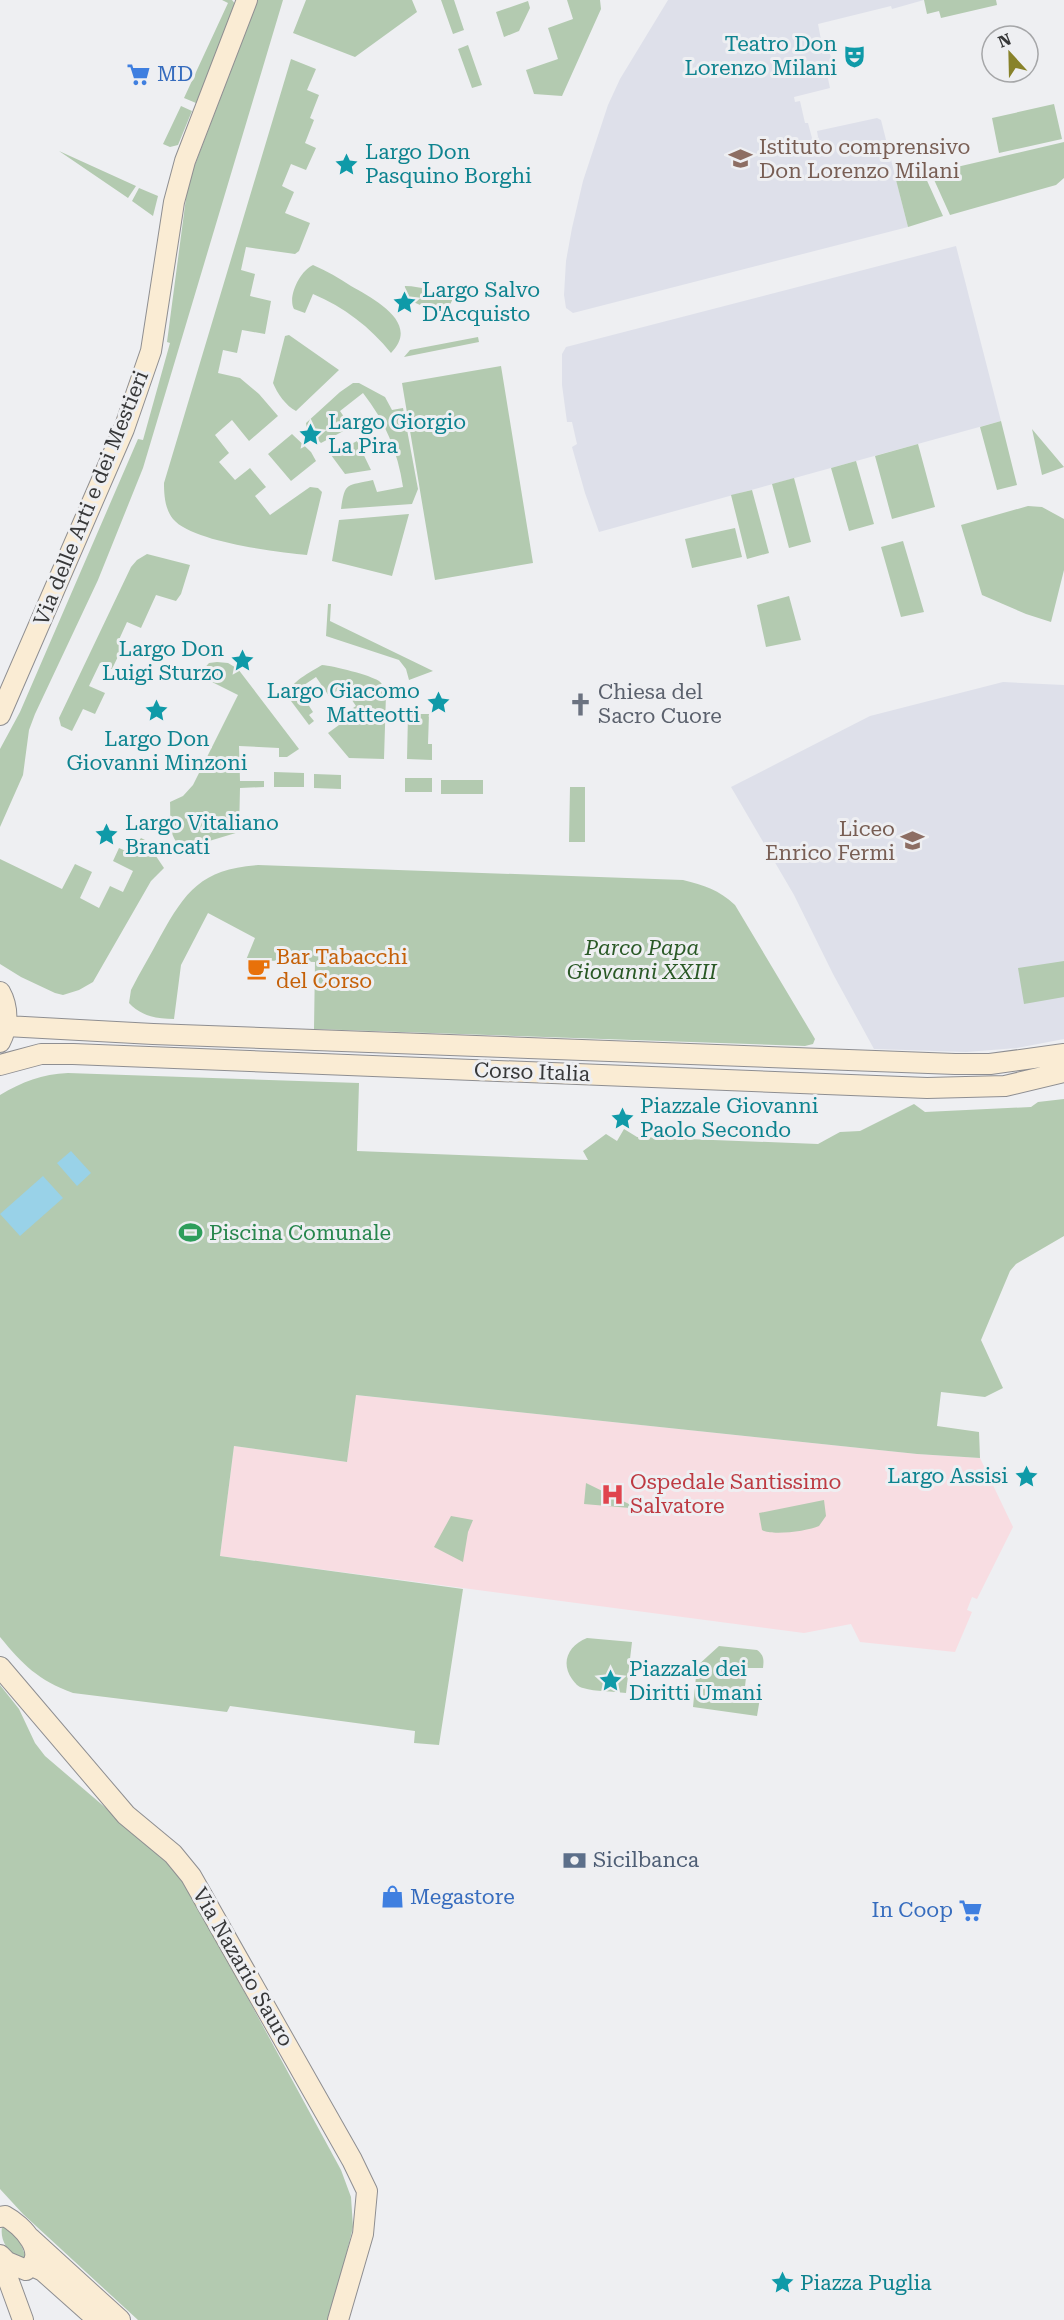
<svg xmlns="http://www.w3.org/2000/svg" width="1064" height="2320" font-family="'Roboto Serif',serif">
  <style>
    .built { fill: #dee0ea }
    .medical { fill: #f8dde2 }
    .green { fill: #b3cab0 }
    .water { fill: #99d2e8 }
    .lines { fill: none; stroke-linecap: round; stroke-linejoin: round }
    .secondary-casing { stroke: #8e8e91; stroke-width: 22 }
    .secondary { stroke: #faecd4; stroke-width: 20 }
    .labels { text-anchor: middle; stroke-width: 6; stroke-linejoin: round; paint-order: stroke }
    .culture-label { font-size: 21px; fill: #0d838f; stroke: #eeeff2; text-anchor: start }
    .shop-label { font-size: 21px; fill: #366cbe; stroke: #eeeff2; text-anchor: start }
    .education-label { font-size: 21px; fill: #785e54; stroke: #eeeff2; text-anchor: start }
    .street-label { font-size: 21px; fill: #373839; stroke: #eeeff2 }
    .worship-label { font-size: 21px; fill: #5b616d; stroke: #eeeff2; text-anchor: start }
    .park-label { font-size: 21px; font-style: italic; fill: #2a5926; stroke: #eeeff2 }
    .food-label { font-size: 21px; fill: #c56008; stroke: #eeeff2; text-anchor: start }
    .leisure-label { font-size: 21px; fill: #27864d; stroke: #eeeff2; text-anchor: start }
    .health-label { font-size: 21px; fill: #be3a42; stroke: #eeeff2; text-anchor: start }
    .service-label { font-size: 21px; fill: #4e5e75; stroke: #eeeff2; text-anchor: start }
  </style>
  <rect width="100%" height="100%" fill="#eeeff2"/>
  <path class="built" d="M668,0H924L892,9L891,6L818,24L822,45H828L833,67L826,69L830,88L794,97L795,102L800,101L805,123H808L812,138L818,137L817,131L877,118L881,120L908,227L573,313L566,308L564,295L566,261L572,228L583,181L608,105L620,79Z
    M956,246L1001,421L599,532L585,493L572,447L577,444L572,422H567L562,385V354L566,347Z
    M1003,682L1064,685V1039L1017,1048L966,1052L874,1049L833,974L794,895L731,787L870,716Z"/>
  <path class="medical" d="M355,1395L917,1454L980,1458L1013,1527L977,1599L972,1597L967,1610L972,1612L955,1652L860,1642L851,1624L804,1633L220,1556L234,1446L347,1462Z"/>
  <path class="green" d="M222,0H232L236,5L196,103L184,98L228,3Z
    M258,0H283L143,468L98,580L35,714L29,730L23,775L0,827V749L20,712L138,439L143,440L170,343L167,342L188,183Z
    M306,0H412L417,12L355,57L293,33Z
    M441,0H454L464,30L453,34Z
    M567,0H600L601,9L562,96L534,94L526,70L558,59L548,28L573,19Z
    M924,0H996L997,5L941,18L939,11L927,14Z
    M528,1L530,8L519,31L504,37L496,12Z
    M468,45L482,85L472,88L458,49Z
    M291,59L316,69L307,90L319,95L310,118L314,120L305,143L316,148L306,170L291,164L282,186L294,192L285,213L310,223L299,251L295,254L246,247L241,270L255,274L250,296L271,301L265,334L242,330L237,353L223,350L218,373L240,378L259,394L278,416L249,441L232,420L215,435L229,453L219,462L235,480L250,468L266,487L255,496L270,515L310,487L318,488L322,492L307,555C277,552 192,542 173,519C165,509 164,495 164,483Z
    M1054,104L1062,139L999,153L992,118Z
    M181,106L192,111L178,145L170,147L163,144Z
    M1064,142V178L1056,185L950,215L931,173Z
    M59,151L136,186L128,198Z
    M924,174L943,216L908,227L896,180Z
    M139,188L158,196L153,216L132,201Z
    M313,265C327,271 339,278 351,286C374,299 421,323 391,353C370,327 344,307 313,294L305,313L294,309C287,296 301,270 313,265Z
    M405,286C422,286 437,293 454,296L445,316L402,297Z
    M289,335L339,370L296,411C286,406 277,393 273,383L285,336Z
    M478,337L479,342L404,357L410,350Z
    M501,366L533,563L435,580L402,383Z
    M353,383H359L385,397L392,410L403,408L418,489L412,504L341,509C345,481 347,486 373,480L377,492L403,487C398,452 385,421 363,393L340,411L351,427L321,443L307,429L306,423L340,392Z
    M1001,421L1017,485L997,490L980,427Z
    M1032,429L1064,467L1042,475Z
    M292,434L311,452L316,461L291,481L268,454Z
    M357,441L371,470L345,474L331,455Z
    M918,444L935,507L892,519L875,456Z
    M856,461L874,524L849,531L831,468Z
    M794,478L811,542L789,548L772,484Z
    M752,490L769,553L747,559L731,495Z
    M1028,506L1042,507L1064,519V570L1051,622L1026,614L982,595L961,525Z
    M409,514L392,576L332,561L339,520Z
    M735,528L742,557L692,568L685,539Z
    M903,541L924,612L901,617L881,547Z
    M147,554L190,565L181,594L176,601L156,595L141,628L127,622L117,644L123,646L112,669L100,663L89,686L105,693L95,714L83,709L72,731L61,726L59,718L131,567L137,560Z
    M789,596L801,640L766,647L757,605Z
    M328,604H331L330,621L433,671L409,680L406,669L399,660L326,636Z
    M217,662L228,663L238,669L299,749L287,757H279V748L239,746L240,781H264V787L240,788L239,832L186,848C167,842 171,819 170,802L183,796L193,785L238,695L206,679L208,675L202,671L209,663Z
    M322,665C334,666 370,675 379,681C383,684 385,690 386,694L384,759L349,758L328,733L339,725L335,720L356,706L343,687L329,696L316,677L298,689L313,712L309,715L314,721L309,725L288,697C287,683 311,672 322,665Z
    M408,714H429L428,744H432V760L407,759Z
    M274,772L304,773V787H274Z
    M314,774L341,775V789L314,788Z
    M405,778H432V792H405Z
    M441,780H483V794H441Z
    M570,787H585V842H569Z
    M141,838L145,840L164,868L151,881L93,982L79,990L63,995L55,993L21,977L0,964V859L62,889L75,864L92,872L80,898L99,908L110,886L123,892L133,871L113,861L119,848L130,853Z
    M258,865L683,880C704,885 719,890 735,905L815,1039L813,1044L805,1046L314,1029L315,962L246,960L255,938L208,913L181,965L174,1019C157,1019 141,1016 129,1003L131,990C140,972 151,954 160,937C186,890 202,869 258,865Z
    M1064,961V997L1024,1004L1018,968Z
    M68,1073L359,1083L357,1151L588,1160L583,1151L606,1134L617,1141L624,1129L637,1137L818,1144L840,1132L860,1131L914,1104L925,1112L1031,1107L1038,1102L1064,1099V1236L1016,1264L1010,1271L981,1340L1003,1388L985,1397L941,1392L937,1426L979,1432L980,1458L917,1454L356,1395L347,1462L234,1446L220,1556L463,1589L439,1745L414,1743L415,1731L230,1706L227,1712L73,1693C38,1680 23,1665 0,1637V1095C22,1082 42,1074 68,1073Z
    M586,1483L631,1505L630,1508L584,1504Z
    M824,1500L826,1516L819,1526C808,1531 772,1536 762,1530L759,1513Z
    M451,1516L473,1520L468,1532L463,1562L434,1547Z
    M587,1638L632,1642L626,1693C612,1691 596,1692 583,1688C578,1687 575,1683 572,1679C560,1662 569,1645 587,1638Z
    M719,1646L757,1650C764,1655 764,1660 763,1668H747L744,1696L760,1698L757,1716L693,1707L697,1666Z
    M0,1685L19,1709L35,1743L45,1756L155,1850L177,1871L188,1888L341,2170L351,2197L353,2227L330,2320H138L23,2214L0,2189Z
    M8,2225L15,2230L26,2257L17,2258C7,2250 0,2240 2,2227Z"/>
  <path class="water" d="M71,1151L91,1173L77,1186L57,1163Z
    M43,1176L63,1198L20,1236L0,1214Z"/>
  <g class="lines">
    <defs>
      <path id="secondary" d="M0,715L124,429L151,351L174,202L185,161L247,0
        M0,992C9,1008 8,1027 0,1042
        M6,1026L153,1034L955,1064H990L1064,1054
        M0,1065L41,1054H73L927,1088L1005,1086L1064,1072
        M0,1667L126,1815L173,1854L191,1876L352,2160L367,2191L363,2234L338,2320
        M0,2217L5,2216C22,2225 50,2254 26,2270L7,2262L0,2255
        M30,2238L120,2320
        M0,2257L23,2320
        M32,2266L43,2271L98,2320"/>
    </defs>
    <use href="#secondary" class="secondary-casing"/>
    <use href="#secondary" class="secondary"/>
  </g>
  <defs>
    <symbol id="theatre-bare" viewBox="-9 -9 18 18"><path d="M-5-5.5Q0-4 5-5.5V0Q5 5 0 6Q-5 5-5 0ZM-3.3-2.5H-1v1.5H-3.3ZM1-2.5H3.3v1.5H1ZM-2.8 1Q0 5.5 2.8 1Z" fill="#0f9aa8" stroke="#eeeff2" stroke-width="2.5" paint-order="stroke"/></symbol>
    <symbol id="supermarket-bare" viewBox="-9 -9 18 18"><path d="M-6-5.5h2.5l.6 2H6L4.5 2H-2.5L-4.4-4H-6ZM-1.5 3.2a1.3 1.3 0 1 0 .1 0ZM3 3.2a1.3 1.3 0 1 0 .1 0Z" fill="#3f7fe0" stroke="#eeeff2" stroke-width="2.5" paint-order="stroke"/></symbol>
    <symbol id="school-bare" viewBox="-9 -9 18 18"><path d="M0-5L7-2L0 1L-7-2ZM-4 1L0 2.5L4 1V4Q0 6-4 4Z" fill="#8d6e63" stroke="#eeeff2" stroke-width="2.5" paint-order="stroke"/></symbol>
    <symbol id="sight-bare" viewBox="-9 -9 18 18"><path d="M0-6L1.8-2.2L6-1.7L2.9 1.2L3.7 5.4L0 3.3L-3.7 5.4L-2.9 1.2L-6-1.7L-1.8-2.2Z" fill="#0f9aa8" stroke="#eeeff2" stroke-width="2.5" paint-order="stroke"/></symbol>
    <symbol id="church-bare" viewBox="-9 -9 18 18"><path d="M-1.2-6h2.4v3.5h3.3v2.4h-3.3V6h-2.4V-.1h-3.3v-2.4h3.3Z" fill="#6b7280" stroke="#eeeff2" stroke-width="2.5" paint-order="stroke"/></symbol>
    <symbol id="cafe-bare" viewBox="-9 -9 18 18"><path d="M-5.5-4.5H6V0H3Q3 3.5 0 3.5H-2.5Q-5.5 3.5-5.5 0ZM3-3.2v2h1.7v-2ZM-6 4.5H4V6H-6Z" fill="#e8710a" stroke="#eeeff2" stroke-width="2.5" paint-order="stroke"/></symbol>
    <symbol id="stadium-bare" viewBox="-9 -9 18 18"><path d="M0-5a6.5 5 0 1 0 0 10a6.5 5 0 1 0 0-10ZM-3.5-1.8h7v3.6h-7Z" fill="#2e9e5b" stroke="#eeeff2" stroke-width="2.5" paint-order="stroke"/></symbol>
    <symbol id="hospital-bare" viewBox="-9 -9 18 18"><path d="M-5-5h3v3.5h4V-5h3V5h-3V1.5h-4V5h-3Z" fill="#e0444e" stroke="#eeeff2" stroke-width="2.5" paint-order="stroke"/></symbol>
    <symbol id="bank-bare" viewBox="-9 -9 18 18"><path d="M-6-4H6V4H-6ZM0-2.3a2.3 2.3 0 1 0 0 4.6a2.3 2.3 0 1 0 0-4.6Z" fill="#5c6f8a" stroke="#eeeff2" stroke-width="2.5" paint-order="stroke"/></symbol>
    <symbol id="shop-bare" viewBox="-9 -9 18 18"><path d="M-5-2.5h2.3a2.7 3.5 0 0 1 5.4 0H5L5.5 6h-11ZM-1.5-2.5h3a1.5 2.3 0 0 0-3 0Z" fill="#3f7fe0" stroke="#eeeff2" stroke-width="2.5" paint-order="stroke"/></symbol>
  </defs>
  <g fill-rule="evenodd">
    <use href="#theatre-bare" x="838" y="40" width="33" height="33"/>
    <use href="#supermarket-bare" x="122" y="58" width="33" height="33"/>
    <use href="#school-bare" x="724" y="142" width="33" height="33"/>
    <use href="#sight-bare" x="330" y="148" width="33" height="33"/>
    <use href="#sight-bare" x="388" y="286" width="33" height="33"/>
    <use href="#sight-bare" x="294" y="418" width="33" height="33"/>
    <use href="#sight-bare" x="226" y="644" width="33" height="33"/>
    <use href="#sight-bare" x="422" y="686" width="33" height="33"/>
    <use href="#church-bare" x="564" y="688" width="33" height="33"/>
    <use href="#sight-bare" x="140" y="694" width="33" height="33"/>
    <use href="#sight-bare" x="90" y="818" width="33" height="33"/>
    <use href="#school-bare" x="896" y="824" width="33" height="33"/>
    <use href="#cafe-bare" x="242" y="952" width="33" height="33"/>
    <use href="#sight-bare" x="606" y="1102" width="33" height="33"/>
    <use href="#stadium-bare" x="174" y="1216" width="33" height="33"/>
    <use href="#sight-bare" x="1010" y="1460" width="33" height="33"/>
    <use href="#hospital-bare" x="596" y="1478" width="33" height="33"/>
    <use href="#sight-bare" x="594" y="1664" width="33" height="33"/>
    <use href="#bank-bare" x="558" y="1844" width="33" height="33"/>
    <use href="#shop-bare" x="376" y="1880" width="33" height="33"/>
    <use href="#supermarket-bare" x="954" y="1894" width="33" height="33"/>
    <use href="#sight-bare" x="766" y="2266" width="33" height="33"/>
  </g>
  <g class="labels">
    <g class="culture-label">
      <text x="837" y="51" text-anchor="end">Teatro Don<tspan x="837" dy="24">Lorenzo Milani</tspan></text>
      <text x="365" y="159">Largo Don<tspan x="365" dy="24">Pasquino Borghi</tspan></text>
      <text x="422" y="297">Largo Salvo<tspan x="422" dy="24">D'Acquisto</tspan></text>
      <text x="328" y="429">Largo Giorgio<tspan x="328" dy="24">La Pira</tspan></text>
      <text x="224" y="656" text-anchor="end">Largo Don<tspan x="224" dy="24">Luigi Sturzo</tspan></text>
      <text x="420" y="698" text-anchor="end">Largo Giacomo<tspan x="420" dy="24">Matteotti</tspan></text>
      <text x="157" y="746" text-anchor="middle">Largo Don<tspan x="157" dy="24">Giovanni Minzoni</tspan></text>
      <text x="125" y="830">Largo Vitaliano<tspan x="125" dy="24">Brancati</tspan></text>
      <text x="640" y="1113">Piazzale Giovanni<tspan x="640" dy="24">Paolo Secondo</tspan></text>
      <text x="1008" y="1483" text-anchor="end">Largo Assisi</text>
      <text x="629" y="1676">Piazzale dei<tspan x="629" dy="24">Diritti Umani</tspan></text>
      <text x="800" y="2290">Piazza Puglia</text>
    </g>
    <g class="shop-label">
      <text x="157" y="81">MD</text>
      <text x="410" y="1904">Megastore</text>
      <text x="953" y="1917" text-anchor="end">In Coop</text>
    </g>
    <g class="education-label">
      <text x="759" y="154">Istituto comprensivo<tspan x="759" dy="24">Don Lorenzo Milani</tspan></text>
      <text x="895" y="836" text-anchor="end">Liceo<tspan x="895" dy="24">Enrico Fermi</tspan></text>
    </g>
    <g class="street-label">
      <text transform="translate(91 498) rotate(-68)" y="7">Via delle Arti e dei Mestieri</text>
      <text transform="translate(532 1072) rotate(2)" y="7">Corso Italia</text>
      <text transform="translate(243 1967) rotate(60)" y="7">Via Nazario Sauro</text>
    </g>
    <g class="worship-label">
      <text x="598" y="699">Chiesa del<tspan x="598" dy="24">Sacro Cuore</tspan></text>
    </g>
    <g class="park-label">
      <text x="642" y="955">Parco Papa<tspan x="642" dy="24">Giovanni XXIII</tspan></text>
    </g>
    <g class="food-label">
      <text x="276" y="964">Bar Tabacchi<tspan x="276" dy="24">del Corso</tspan></text>
    </g>
    <g class="leisure-label">
      <text x="209" y="1240">Piscina Comunale</text>
    </g>
    <g class="health-label">
      <text x="630" y="1489">Ospedale Santissimo<tspan x="630" dy="24">Salvatore</tspan></text>
    </g>
    <g class="service-label">
      <text x="593" y="1867">Sicilbanca</text>
    </g>
  </g>
  <g transform="translate(1010 54) rotate(338)"><circle r="28" fill="#eeeff2" stroke="#a5a6a8" stroke-width="1.5"/>
  <path d="M0-4.5L10 22L0 15L-10 22Z" fill="#88822a"/>
  <text y="-9" font-size="16" font-weight="bold" text-anchor="middle" fill="#373839">N</text>
  </g>
</svg>
